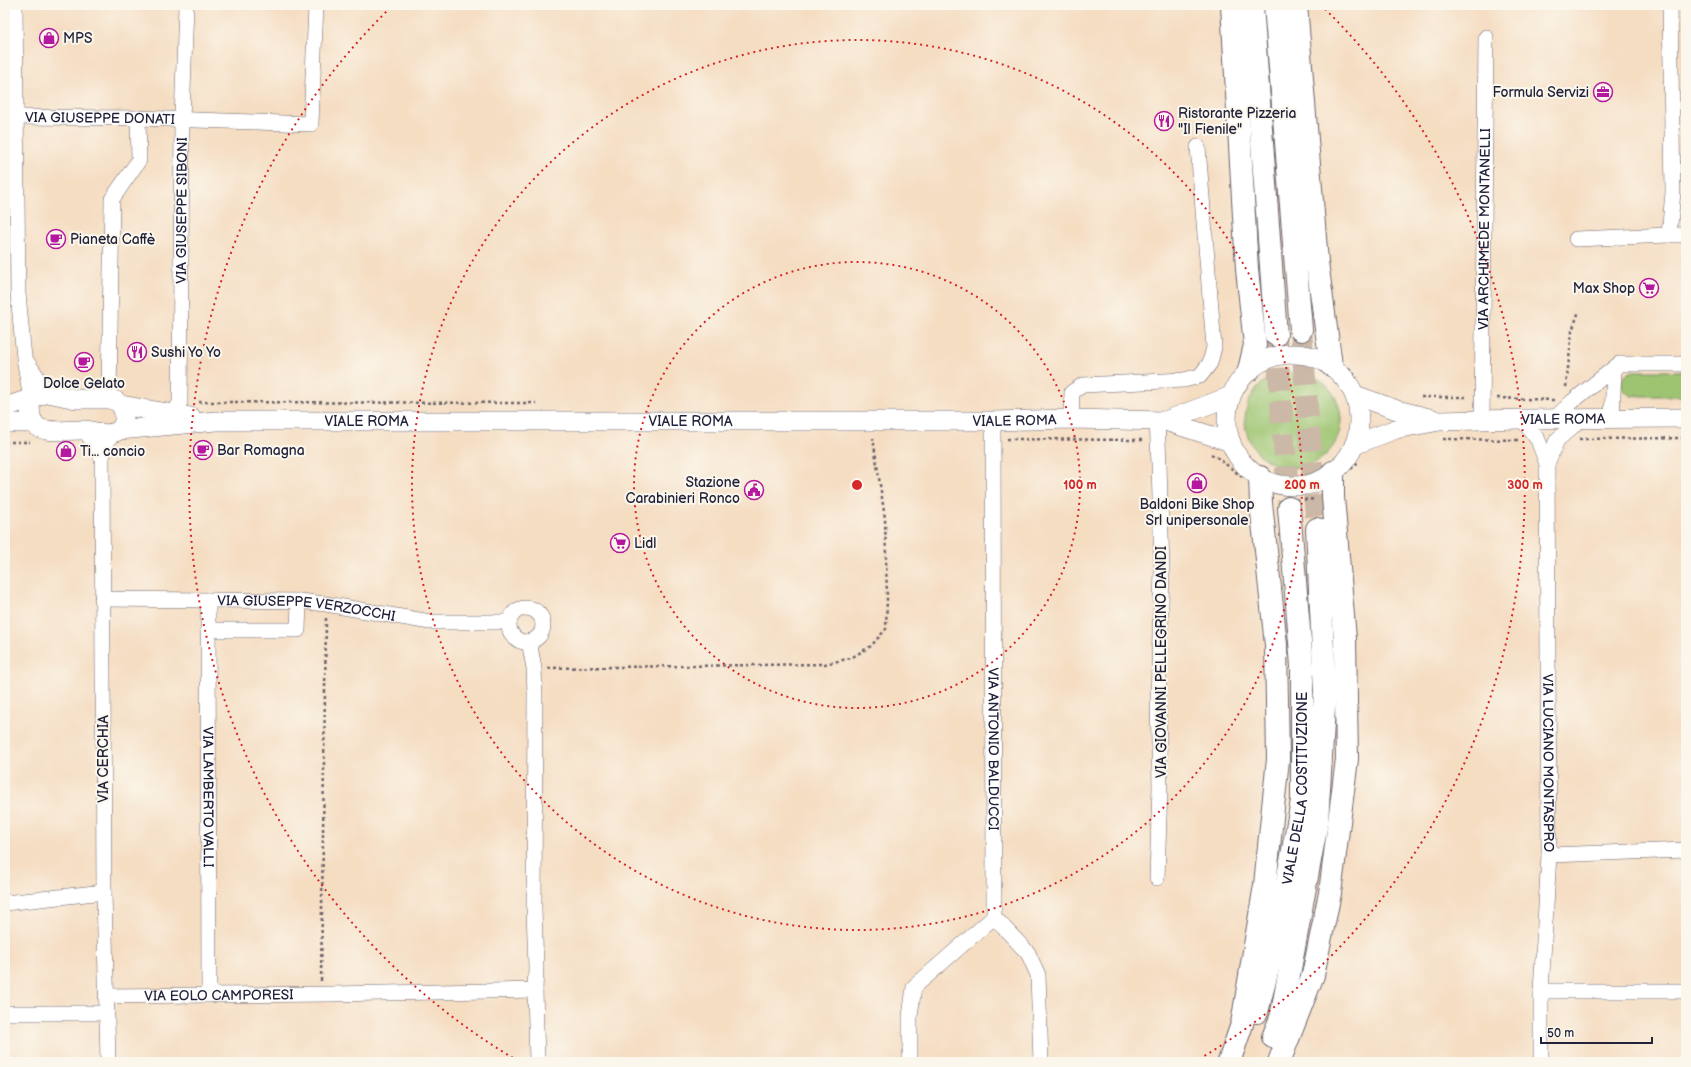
<svg xmlns="http://www.w3.org/2000/svg" width="1691" height="1067" font-family="'Balsamiq Sans',sans-serif">
  <style>
    .green { fill: #9dc571; stroke: #607456 }
    .lines { fill: none; stroke-linecap: round; stroke-linejoin: round }
    .highway-tunnel { stroke: #cbb8a7; stroke-width: 22; stroke-dasharray: 22 11; stroke-linecap: butt }
    .minor-casing { stroke: #6c636a; stroke-width: 16 }
    .major-casing { stroke: #6c636a; stroke-width: 20 }
    .highway-casing { stroke: #6c636a; stroke-width: 24 }
    .path { stroke: #6c636a; stroke-width: 2.5; stroke-dasharray: 3 3; stroke-linecap: butt }
    .minor { stroke: #fff; stroke-width: 15 }
    .major { stroke: #fff; stroke-width: 19 }
    .highway { stroke: #fff; stroke-width: 22 }
    .ring { fill: none; stroke: #d62828; stroke-width: 2; stroke-dasharray: 2 4 }
    .labels { text-anchor: middle; stroke-width: 4; stroke-linejoin: round; paint-order: stroke }
    .poi-label { font-size: 14px; fill: #22223b; stroke: #fbf7ec; text-anchor: start }
    .street-label { font-size: 14px; fill: #22223b; stroke: #fbf7ec }
    .centre { fill: #d62828; stroke: #fbf7ec; stroke-width: 2 }
    .ring-label { font-size: 12px; text-anchor: middle; font-weight: bold; fill: #d62828; stroke: #fbf7ec; stroke-width: 4; stroke-linejoin: round; paint-order: stroke }
  </style>
  <rect width="100%" height="100%" fill="#fbf7ec"/>
  <filter id="ink" filterUnits="userSpaceOnUse"><feTurbulence type="fractalNoise" baseFrequency=".025" numOctaves="2"/><feDisplacementMap in="SourceGraphic" scale="8" xChannelSelector="R" yChannelSelector="G"/><feConvolveMatrix kernelMatrix="1 2 1 2 8 2 1 2 1" color-interpolation-filters="sRGB"/></filter>
  <filter id="wash" filterUnits="userSpaceOnUse"><feTurbulence type="fractalNoise" baseFrequency=".012" numOctaves="4" result="noise"/><feDisplacementMap in="SourceGraphic" scale="16" xChannelSelector="R" yChannelSelector="G"/><feGaussianBlur stdDeviation="0.9" result="paint"/><feColorMatrix in="noise" values="0 0 0 0 0 0 0 0 0 0 0 0 0 0 0 0 0 1.4 0 .05"/><feComposite in="paint" operator="in"/></filter>
  <g filter="url(#wash)">
    <rect width="100%" height="100%" fill="#f5ddc2"/>
    <path class="green" d="M1634,371H1686V396H1632L1623,390L1621,382L1626,374Z
      M1245 420a48 48 0 1 1 96 0a48 48 0 1 1-96 0Z"/>
  </g>
  <g filter="url(#ink)">
    <g class="lines">
      <path class="highway-tunnel" d="M1301,330L1317,529
        M1276,335L1289,508"/>
      <defs>
        <g id="minor">
          <path d="M15,5L18,293L24,358L31,399"/>
          <path d="M1670,5L1673,192L1669,235H1686"/>
          <path id="s1" d="M17,117L138,118L311,124L316,5"/>
          <path d="M1576,239L1669,235"/>
          <path d="M27,362L48,393"/>
          <path d="M109,399L112,199L139,160L138,118"/>
          <path id="s2" d="M174,414L180,402L182,120L186,5"/>
          <path d="M1071,419L1072,392L1083,385L1184,380L1200,376L1210,363L1214,347L1198,147"/>
          <path id="s3" d="M1522,419L1538,440L1547,464L1549,855L1541,991V1062"/>
          <path d="M1554,419L1573,401L1619,364H1686"/>
          <path d="M1612,419L1614,368"/>
          <path id="s4" d="M1482,420L1486,37"/>
          <path id="s5" d="M993,421L994,917L1028,953L1038,975L1041,1062"/>
          <path d="M1157,421L1159,463L1162,571L1158,700L1160,786L1157,878"/>
          <path d="M85,430L102,457"/>
          <path d="M1547,464L1557,440L1581,419"/>
          <path id="s6" d="M102,599L299,601L326,604L430,622H509"/>
          <path id="s7" d="M208,600L209,994"/>
          <circle cx="526" cy="625" r="17"/>
          <path d="M208,630H298L299,601"/>
          <path d="M1549,855L1686,850"/>
          <path d="M5,903L104,892"/>
          <path d="M535,990L537,1062"/>
          <path d="M1541,991H1686"/>
          <path id="s8" d="M106,996L331,994L535,990L536,968L534,909L535,694L534,668L529,641"/>
          <path d="M5,1013H106"/>
          <path d="M108,1062L104,892L102,457L110,435"/>
          <path d="M910,1062V1016L914,987L994,917"/>
        </g>
        <g id="major">
          <circle cx="1293" cy="420" r="66"/>
          <path d="M1355,395L1397,410L1433,419"/>
          <path id="s9" d="M31,399C25,441 57,429 84,430C100,431 104,438 120,430L216,421H993L1071,419L1165,421L1231,442"/>
          <path d="M121,405L191,417"/>
          <path d="M5,407L48,393L76,399H109L116,401L121,405L124,413V422L120,430"/>
          <path d="M1165,421L1231,396"/>
          <path d="M5,423H33"/>
          <path id="s10" d="M1354,445L1396,429L1440,421L1522,419L1686,418"/>
        </g>
        <g id="highway">
          <path d="M1232,5L1247,269L1255,345L1249,370"/>
          <path d="M1252,5L1276,335"/>
          <path d="M1275,5L1301,330"/>
          <path d="M1296,5L1317,262L1331,365"/>
          <path id="s11" d="M1257,1012L1280,920L1302,801V666L1289,508"/>
          <path d="M1273,1037L1281,1018L1317,822L1325,691L1317,529"/>
          <path d="M1229,1062L1242,1024L1265,885L1278,759L1276,645L1261,503L1260,477"/>
          <path d="M1279,1062L1313,975L1330,893L1347,759L1345,639L1333,497V472"/>
        </g>
      </defs>
      <use href="#minor" class="minor-casing"/>
      <use href="#major" class="major-casing"/>
      <use href="#highway" class="highway-casing"/>
      <path class="path" d="M1349,368L1357,378
        M1566,387L1572,331L1579,311
        M1421,397H1468
        M1497,398L1554,400
        M199,402L536,403
        M1007,439L1144,440
        M1443,439L1520,440
        M1579,439L1686,438
        M5,442H30
        M1211,454L1218,458L1242,477
        M1351,469L1359,461
        M1304,500L1315,499
        M548,668L825,664L851,658L871,646L886,629L887,598L885,518L873,438
        M321,981L326,618"/>
      <use href="#minor" class="minor"/>
      <use href="#major" class="major"/>
      <use href="#highway" class="highway"/>
    </g>
  </g>
  <g class="ring">
    <circle cx="857" cy="485" r="223"/>
    <circle cx="857" cy="485" r="445"/>
    <path d="M518 1061A668 668 0 0 1 389 9M1325 9A668 668 0 0 1 1196 1061"/>
  </g>
  <defs>
    <symbol id="shop-ring" viewBox="-11 -11 22 22"><circle r="9.5" fill="#fbf7ec" stroke="#b5179e" stroke-width="1.5"/><path d="M-5-2.5h2.3a2.7 3.5 0 0 1 5.4 0H5L5.5 6h-11ZM-1.5-2.5h3a1.5 2.3 0 0 0-3 0Z" fill="#b5179e"/></symbol>
    <symbol id="office-ring" viewBox="-11 -11 22 22"><circle r="9.5" fill="#fbf7ec" stroke="#b5179e" stroke-width="1.5"/><path d="M-6-3h4V-5.5h4V-3h4V5H-6ZM-1-4.5V-3h2v-1.5ZM-6 0V1H6V0Z" fill="#b5179e"/></symbol>
    <symbol id="restaurant-ring" viewBox="-11 -11 22 22"><circle r="9.5" fill="#fbf7ec" stroke="#b5179e" stroke-width="1.5"/><path d="M-5-6h1v4h1v-4h1v4h1v-4h1v5L-1.5 .5V6h-2V.5L-5-1ZM5-6V6H3V1.5H1.5Q1.5-4 5-6Z" fill="#b5179e"/></symbol>
    <symbol id="cafe-ring" viewBox="-11 -11 22 22"><circle r="9.5" fill="#fbf7ec" stroke="#b5179e" stroke-width="1.5"/><path d="M-5.5-4.5H6V0H3Q3 3.5 0 3.5H-2.5Q-5.5 3.5-5.5 0ZM3-3.2v2h1.7v-2ZM-6 4.5H4V6H-6Z" fill="#b5179e"/></symbol>
    <symbol id="supermarket-ring" viewBox="-11 -11 22 22"><circle r="9.5" fill="#fbf7ec" stroke="#b5179e" stroke-width="1.5"/><path d="M-6-5.5h2.5l.6 2H6L4.5 2H-2.5L-4.4-4H-6ZM-1.5 3.2a1.3 1.3 0 1 0 .1 0ZM3 3.2a1.3 1.3 0 1 0 .1 0Z" fill="#b5179e"/></symbol>
    <symbol id="civic-ring" viewBox="-11 -11 22 22"><circle r="9.5" fill="#fbf7ec" stroke="#b5179e" stroke-width="1.5"/><path d="M-.6-6.5H3V-4.5H.6V-3L4-1V1h2V6H-6V1h2V-1L-.6-3ZM-1.2 2.5V6h2.4V2.5Z" fill="#b5179e"/></symbol>
  </defs>
  <g fill-rule="evenodd">
    <use href="#shop-ring" x="38" y="27" width="22" height="22"/>
    <use href="#office-ring" x="1592" y="81" width="22" height="22"/>
    <use href="#restaurant-ring" x="1153" y="110" width="22" height="22"/>
    <use href="#cafe-ring" x="45" y="228" width="22" height="22"/>
    <use href="#supermarket-ring" x="1638" y="277" width="22" height="22"/>
    <use href="#restaurant-ring" x="126" y="341" width="22" height="22"/>
    <use href="#cafe-ring" x="73" y="351" width="22" height="22"/>
    <use href="#cafe-ring" x="192" y="439" width="22" height="22"/>
    <use href="#shop-ring" x="55" y="440" width="22" height="22"/>
    <use href="#shop-ring" x="1186" y="472" width="22" height="22"/>
    <use href="#civic-ring" x="743" y="479" width="22" height="22"/>
    <use href="#supermarket-ring" x="609" y="532" width="22" height="22"/>
  </g>
  <g class="labels">
    <g class="poi-label">
      <text x="63" y="43">MPS</text>
      <text x="1589" y="97" text-anchor="end">Formula Servizi</text>
      <text x="1178" y="118">Ristorante Pizzeria<tspan x="1178" dy="16">"Il Fienile"</tspan></text>
      <text x="70" y="244">Pianeta Caffè</text>
      <text x="1635" y="293" text-anchor="end">Max Shop</text>
      <text x="151" y="357">Sushi Yo Yo</text>
      <text x="84" y="388" text-anchor="middle">Dolce Gelato</text>
      <text x="217" y="455">Bar Romagna</text>
      <text x="80" y="456">Ti... concio</text>
      <text x="740" y="487" text-anchor="end">Stazione<tspan x="740" dy="16">Carabinieri Ronco</tspan></text>
      <text x="1197" y="509" text-anchor="middle">Baldoni Bike Shop<tspan x="1197" dy="16">Srl unipersonale</tspan></text>
      <text x="634" y="548">Lidl</text>
    </g>
    <g class="street-label">
      <text dy="5" stroke="none"><textPath href="#s1" startOffset="83">VIA GIUSEPPE DONATI</textPath></text>
      <text dy="5" stroke="none"><textPath href="#s2" startOffset="205">VIA GIUSEPPE SIBONI</textPath></text>
      <text dy="5" stroke="none"><textPath href="#s4" startOffset="191">VIA ARCHIMEDE MONTANELLI</textPath></text>
      <text dy="5" stroke="none"><textPath href="#s10" startOffset="213">VIALE ROMA</textPath></text>
      <text dy="5" stroke="none"><textPath href="#s9" startOffset="1009">VIALE ROMA</textPath></text>
      <text dy="5" stroke="none"><textPath href="#s9" startOffset="361">VIALE ROMA</textPath></text>
      <text dy="5" stroke="none"><textPath href="#s9" startOffset="685">VIALE ROMA</textPath></text>
      <text dy="5" stroke="none"><textPath href="#s6" startOffset="205">VIA GIUSEPPE VERZOCCHI</textPath></text>
      <text transform="translate(1161 662) rotate(-90)" y="5">VIA GIOVANNI PELLEGRINO DANDI</text>
      <text dy="5" stroke="none"><textPath href="#s5" startOffset="328">VIA ANTONIO BALDUCCI</textPath></text>
      <text transform="translate(103 759) rotate(-90)" y="5">VIA CERCHIA</text>
      <text dy="5" stroke="none"><textPath href="#s3" startOffset="351">VIA LUCIANO MONTASPRO</textPath></text>
      <text dy="5" stroke="none"><textPath href="#s11" startOffset="228">VIALE DELLA COSTITUZIONE</textPath></text>
      <text dy="5" stroke="none"><textPath href="#s7" startOffset="197">VIA LAMBERTO VALLI</textPath></text>
      <text dy="5" stroke="none"><textPath href="#s8" startOffset="113">VIA EOLO CAMPORESI</textPath></text>
    </g>
  </g>
  <circle cx="857" cy="485" r="6" class="centre"/>
  <g class="ring-label">
    <text x="1080" y="489">100 m</text>
    <text x="1302" y="489">200 m</text>
    <text x="1525" y="489">300 m</text>
  </g>
  <rect width="1691" height="1067" fill="none" stroke="#fbf7ec" stroke-width="20"/>
  <path d="M1541 1037v6h111v-6" fill="none" stroke="#22223b" stroke-width="2"/>
  <text x="1547" y="1037" font-size="12" fill="#22223b" stroke="#fbf7ec" stroke-width="3" paint-order="stroke">50 m</text>
</svg>
